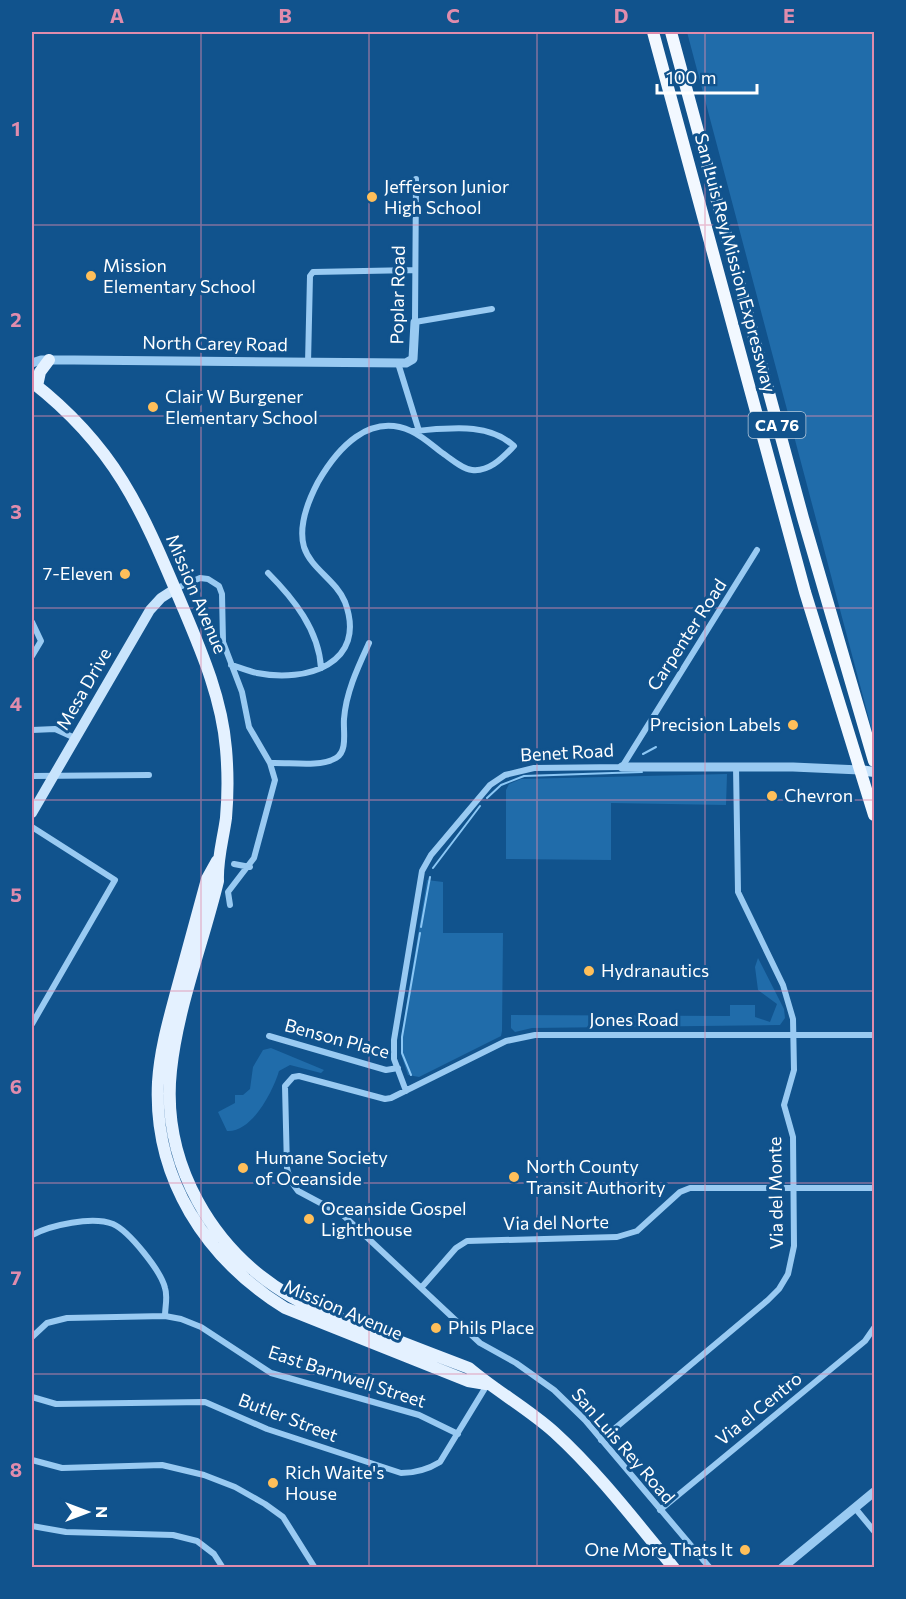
<svg xmlns="http://www.w3.org/2000/svg" width="906" height="1599" font-family="Commissioner,sans-serif">
  <style>
    .green { fill: #206caa }
    .lines { fill: none; stroke-linecap: round; stroke-linejoin: round }
    .stream { stroke: #8bc7f5; stroke-width: 2 }
    .minor { stroke: #99caf2; stroke-width: 6 }
    .tertiary { stroke: #99caf2; stroke-width: 9 }
    .secondary { stroke: #c8e4fc; stroke-width: 10 }
    .primary { stroke: #e4f1ff; stroke-width: 12 }
    .trunk { stroke: #f2f8ff; stroke-width: 12 }
    .grid { fill: none; stroke: #e08cad; stroke-width: 1.5; stroke-opacity: 0.55 }
    .poi-dot { fill: #ffbf5a; stroke: #11538d; stroke-width: 2 }
    .labels { text-anchor: middle; stroke-width: 6; stroke-linejoin: round; paint-order: stroke }
    .shield { fill: #11538d; stroke: #b8cbdd; stroke-width: 1.5 }
    .shield-label { font-size: 16px; font-weight: bold; fill: #fff }
    .poi-label { font-size: 18px; fill: #fff; stroke: #11538d; text-anchor: start }
    .street-label { font-size: 18px; fill: #fff; stroke: #11538d }
    .neatline { fill: none; stroke: #e08cad; stroke-width: 2 }
    .grid-label { font-size: 20px; text-anchor: middle; font-weight: bold; fill: #e08cad }
  </style>
  <rect width="100%" height="100%" fill="#11538d"/>
  <path class="green" d="M687,32H874V738Z
    M727,774L726,805L611,803V860L506,859V790L509,784L521,779Z
    M427,880L443,882V933H503L502,1031L501,1036L419,1077L408,1075L401,1054V1038Z
    M758,958L784,1009L785,1018L780,1025L532,1028L515,1032L511,1028V1015L730,1016V1005H755V1017L770,1022L777,1004L758,990L755,967Z
    M271,1048L324,1070L321,1073L290,1065L279,1071C273,1091 252,1133 227,1131L218,1112L235,1103V1095H243L250,1089L253,1067L263,1050Z"/>
  <g class="lines">
    <path class="stream" d="M643,754L656,747
      M487,798L501,785L524,776L642,772
      M433,868L480,806
      M421,927L430,877
      M411,1075L402,1053V1037L420,933"/>
    <path class="minor" d="M416,179L415,322L492,309
      M308,363L310,276L313,272L415,270
      M398,363L419,431
      M268,573C293,598 319,630 321,668
      M175,589L200,578L208,579L219,586L222,594L223,642L242,692L249,727L270,763L275,780L254,858L228,892L230,905
      M32,622L41,641L32,656
      M231,665C239,667 248,671 257,673C306,683 368,664 345,602C336,580 311,569 304,547C298,526 308,501 318,482C337,449 369,412 411,431C422,436 432,445 441,452C450,458 462,469 472,470C490,472 503,457 514,446C487,421 446,429 412,431
      M32,730L55,729L75,738
      M270,763C289,762 319,768 336,758C348,751 343,731 344,719C346,692 358,667 369,643
      M32,776L149,775
      M32,827L115,880L32,1024
      M234,864L250,867
      M269,1036L386,1070L398,1068
      M406,1091L394,1059V1040L422,871L431,855L490,785L505,775L534,768L622,767L757,550
      M32,1235C51,1225 92,1216 113,1224C129,1231 161,1271 165,1288C168,1296 165,1307 165,1316
      M421,1288L456,1248L467,1241L617,1237L637,1231L680,1192L690,1188H874
      M32,1337L47,1323L67,1318L165,1316L181,1319L201,1327L271,1373L419,1415L458,1434
      M32,1397L56,1404L205,1402L267,1429L401,1473C416,1473 427,1470 440,1462L487,1385
      M601,1440L768,1300L779,1289L788,1274L794,1246L793,1137L784,1105L794,1070L793,1019L783,985L738,892L736,766
      M32,1460L62,1468L162,1465L204,1475L235,1487L265,1504L283,1517L315,1568
      M855,1508L874,1531
      M660,1510L865,1341L874,1328
      M32,1526L66,1532L173,1535L197,1541L214,1554L223,1568
      M710,1568L585,1420L554,1390L516,1363L480,1343L343,1215L298,1191L290,1180L287,1168L285,1086L293,1077L299,1076L385,1099L391,1098L506,1041L535,1035H874"/>
    <path class="tertiary" d="M32,363L41,360H74L406,363L413,359L415,322
      M622,767H793L860,770
      M782,1568L874,1492"/>
    <path class="secondary" d="M860,770L874,772
      M32,813L150,610L161,598L175,589"/>
    <path class="primary" d="M32,382C118,449 143,513 184,610C203,655 222,700 226,749C228,772 228,795 226,818C223,840 217,859 218,881C203,943 178,1006 171,1070C161,1163 212,1251 292,1297C313,1309 336,1317 359,1325C395,1340 432,1354 469,1368C496,1391 527,1408 554,1432C598,1472 636,1522 674,1568
      M37,386L40,372L49,360
      M217,861L207,879C197,916 187,952 177,989C169,1019 160,1050 158,1082C153,1178 206,1259 285,1308L468,1381L486,1384"/>
    <path class="trunk" d="M653,32L805,592L874,815
      M671,32L803,518L874,761"/>
  </g>
  <path class="grid" d="M201,32V1568M369,32V1568M537,32V1568M705,32V1568M32,225H874M32,416H874M32,608H874M32,800H874M32,991H874M32,1183H874M32,1374H874"/>
  <g class="poi-dot">
    <circle cx="372" cy="197" r="6"/>
    <circle cx="91" cy="276" r="6"/>
    <circle cx="153" cy="407" r="6"/>
    <circle cx="125" cy="574" r="6"/>
    <circle cx="793" cy="725" r="6"/>
    <circle cx="772" cy="796" r="6"/>
    <circle cx="589" cy="971" r="6"/>
    <circle cx="243" cy="1168" r="6"/>
    <circle cx="514" cy="1177" r="6"/>
    <circle cx="309" cy="1219" r="6"/>
    <circle cx="436" cy="1328" r="6"/>
    <circle cx="273" cy="1483" r="6"/>
    <circle cx="745" cy="1550" r="6"/>
  </g>
  <g class="labels">
    <rect class="shield" x="748.5" y="412" width="57" height="26" rx="4.5"/>
    <g class="shield-label">
      <text x="777" y="431">CA 76</text>
    </g>
    <g class="poi-label">
      <text x="384" y="193">Jefferson Junior<tspan x="384" dy="21">High School</tspan></text>
      <text x="103" y="272">Mission<tspan x="103" dy="21">Elementary School</tspan></text>
      <text x="165" y="403">Clair W Burgener<tspan x="165" dy="21">Elementary School</tspan></text>
      <text x="113" y="580" text-anchor="end">7-Eleven</text>
      <text x="781" y="731" text-anchor="end">Precision Labels</text>
      <text x="784" y="802">Chevron</text>
      <text x="601" y="977">Hydranautics</text>
      <text x="255" y="1164">Humane Society<tspan x="255" dy="21">of Oceanside</tspan></text>
      <text x="526" y="1173">North County<tspan x="526" dy="21">Transit Authority</tspan></text>
      <text x="321" y="1215">Oceanside Gospel<tspan x="321" dy="21">Lighthouse</tspan></text>
      <text x="448" y="1334">Phils Place</text>
      <text x="285" y="1479">Rich Waite's<tspan x="285" dy="21">House</tspan></text>
      <text x="733" y="1556" text-anchor="end">One More Thats It</text>
    </g>
    <g class="street-label">
      <text transform="translate(735 263) rotate(75)" y="6">San Luis Rey Mission Expressway</text>
      <text transform="translate(398 295) rotate(-89)" y="6">Poplar Road</text>
      <text transform="translate(215 344) rotate(1)" y="6">North Carey Road</text>
      <text transform="translate(196 594) rotate(67)" y="6">Mission Avenue</text>
      <text transform="translate(687 635) rotate(-57)" y="6">Carpenter Road</text>
      <text transform="translate(84 689) rotate(-60)" y="6">Mesa Drive</text>
      <text transform="translate(567 753) rotate(-3)" y="6">Benet Road</text>
      <text x="634" y="1026">Jones Road</text>
      <text transform="translate(337 1039) rotate(15)" y="6">Benson Place</text>
      <text transform="translate(776 1193) rotate(-91)" y="6">Via del Monte</text>
      <text transform="translate(556 1223) rotate(-1)" y="6">Via del Norte</text>
      <text transform="translate(343 1310) rotate(23)" y="6">Mission Avenue</text>
      <text transform="translate(347 1377) rotate(18)" y="6">East Barnwell Street</text>
      <text transform="translate(759 1409) rotate(-39)" y="6">Via el Centro</text>
      <text transform="translate(288 1418) rotate(21)" y="6">Butler Street</text>
      <text transform="translate(623 1446) rotate(49)" y="6">San Luis Rey Road</text>
    </g>
  </g>
  <rect width="906" height="1599" fill="none" stroke="#11538d" stroke-width="66"/>
  <g transform="translate(87 1512) rotate(90)" stroke="#11538d" stroke-width="4.5" paint-order="stroke">
  <path d="M0-4.5L10 22L0 15L-10 22Z" fill="#ffffff"/>
  <text y="-9" font-size="16" font-weight="bold" text-anchor="middle" fill="#ffffff">N</text>
  </g>
  <path d="M657 84v9h100v-9" fill="none" stroke="#ffffff" stroke-width="3"/>
  <text x="666" y="84" font-size="18" fill="#ffffff" stroke="#11538d" stroke-width="4.5" paint-order="stroke">100 m</text>
  <rect x="33" y="33" width="840" height="1533" class="neatline"/>
  <g class="grid-label">
    <text x="117" y="23">A</text>
    <text x="285" y="23">B</text>
    <text x="453" y="23">C</text>
    <text x="621" y="23">D</text>
    <text x="789" y="23">E</text>
    <text x="16" y="136">1</text>
    <text x="16" y="327">2</text>
    <text x="16" y="519">3</text>
    <text x="16" y="711">4</text>
    <text x="16" y="902">5</text>
    <text x="16" y="1094">6</text>
    <text x="16" y="1285">7</text>
    <text x="16" y="1477">8</text>
  </g>
</svg>
